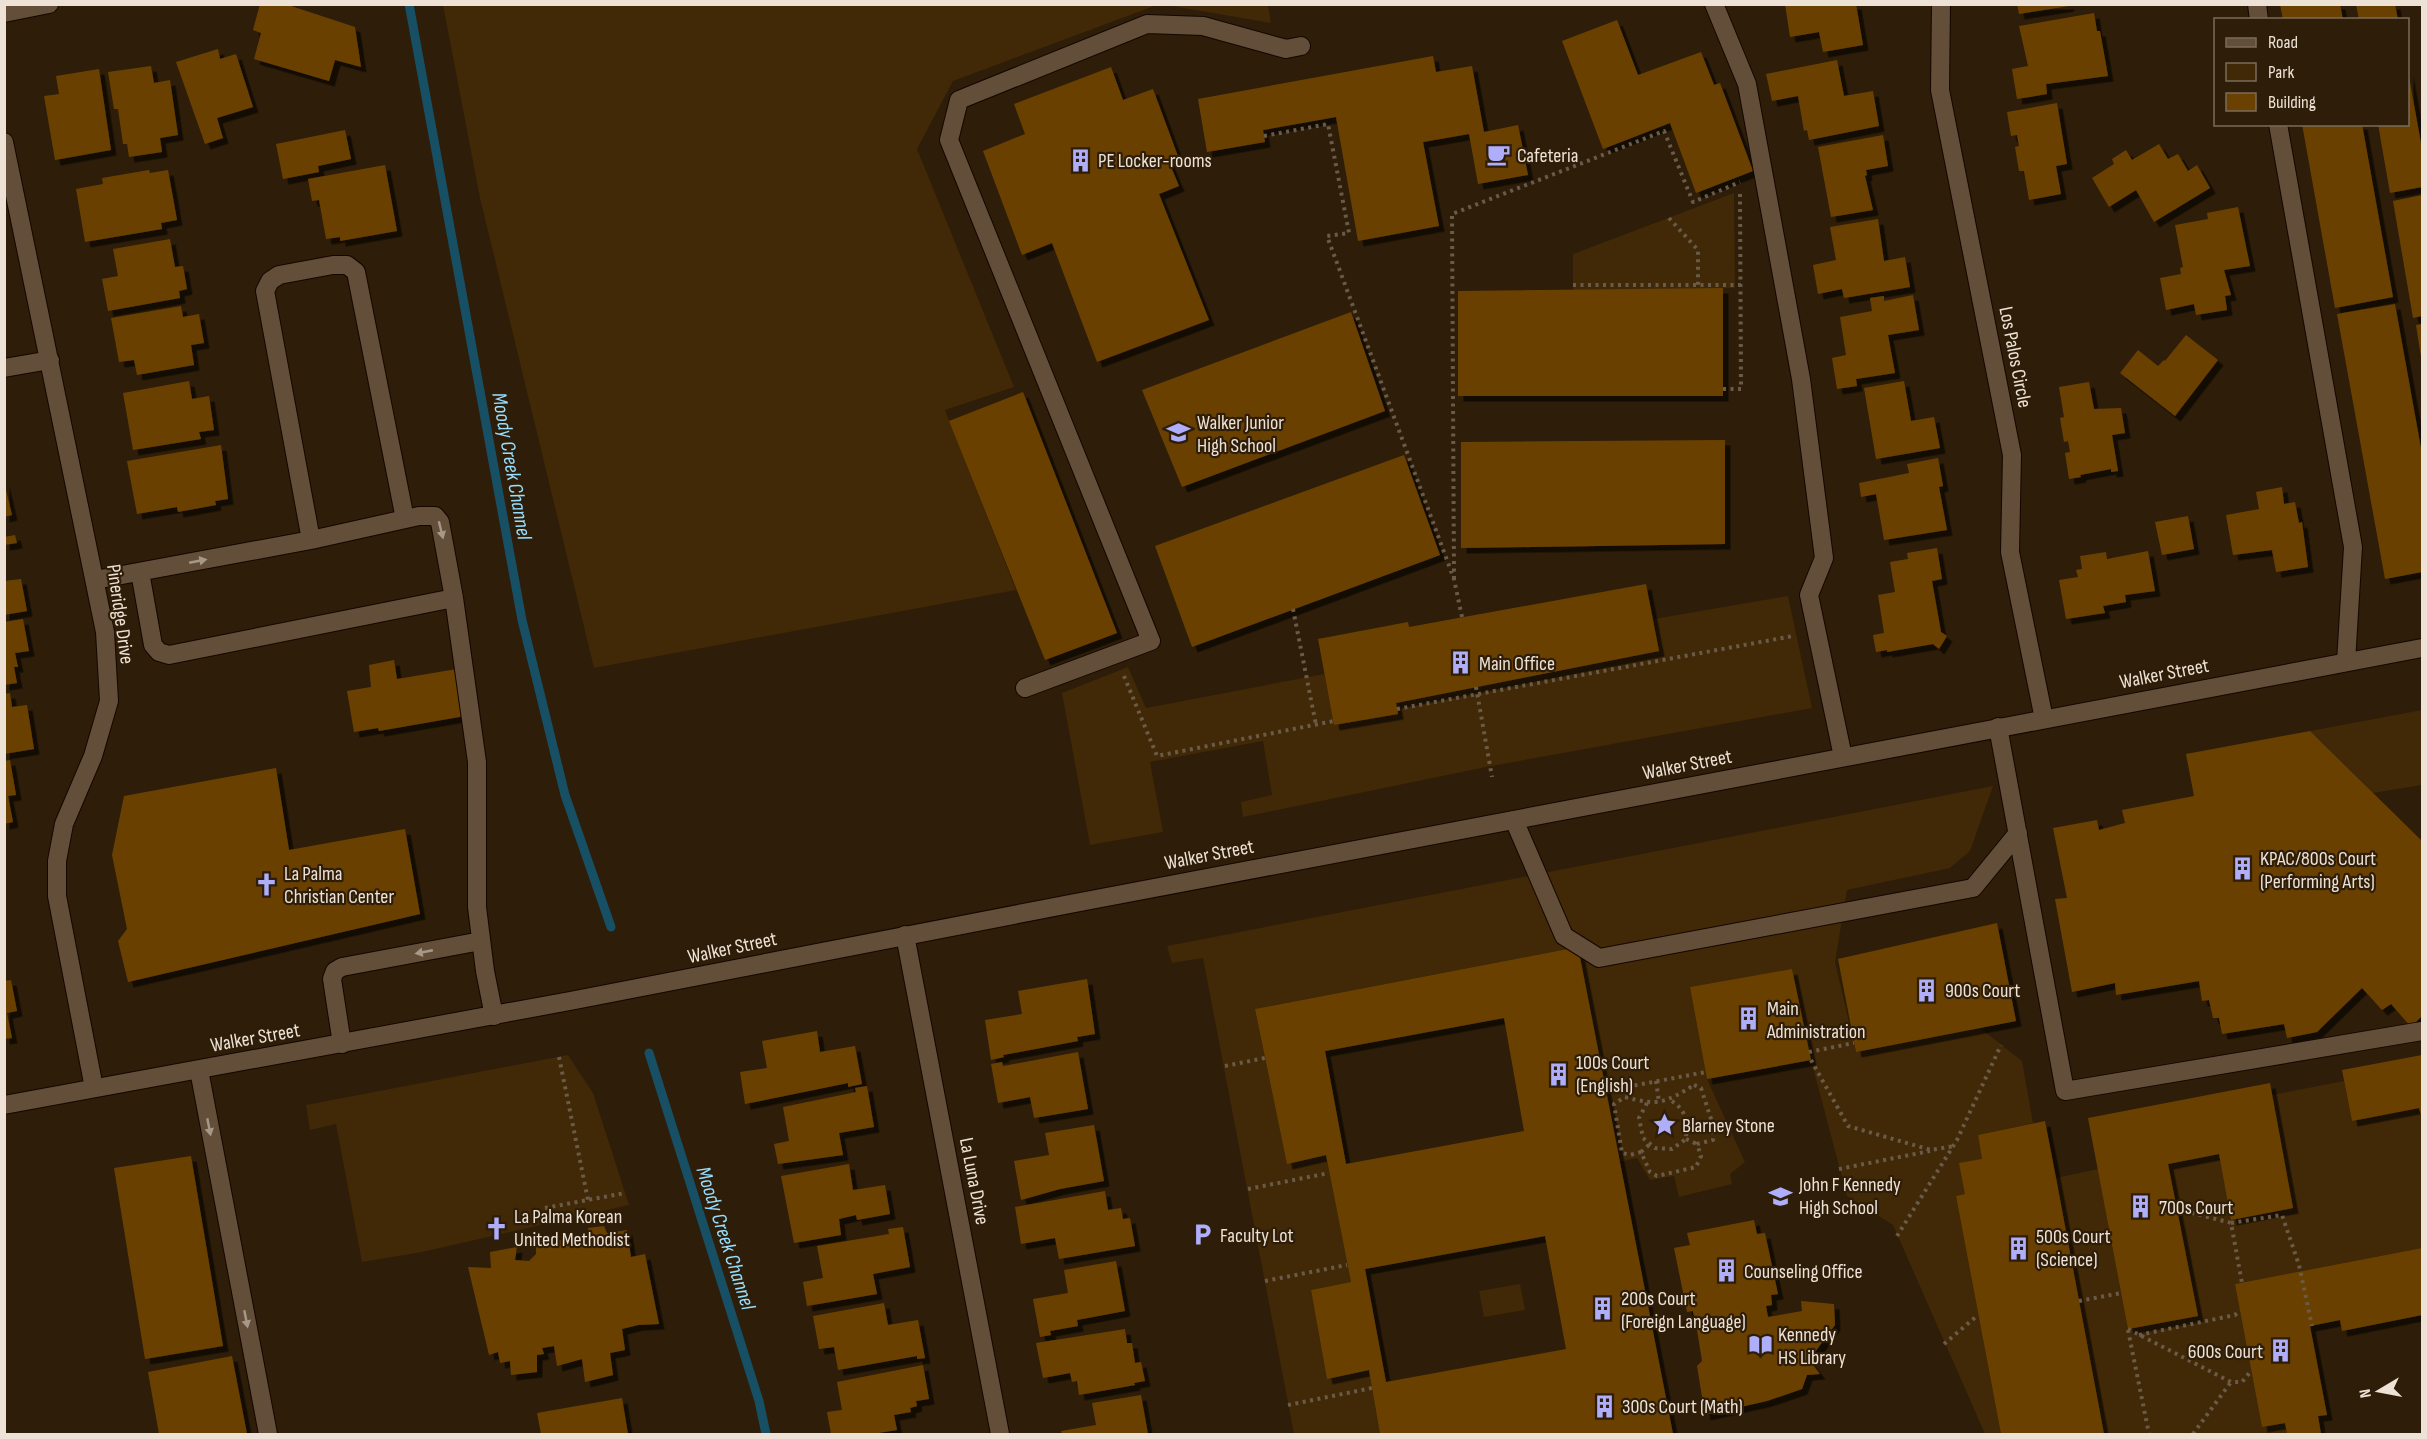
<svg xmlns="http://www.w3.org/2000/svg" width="2427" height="1439" font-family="'Sofia Sans Condensed',sans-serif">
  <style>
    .green { fill: #412807 }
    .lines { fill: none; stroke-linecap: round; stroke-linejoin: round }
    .stream { stroke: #174f65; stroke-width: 9 }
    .building { fill: #6a4101; fill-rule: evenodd; filter: url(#shadow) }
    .lane-casing { stroke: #150600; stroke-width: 20 }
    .street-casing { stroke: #150600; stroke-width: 20 }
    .secondary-casing { stroke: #150600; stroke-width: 20 }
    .path { stroke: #6a5b49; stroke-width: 4; stroke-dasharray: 3 4.5; stroke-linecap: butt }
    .lane { stroke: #624e39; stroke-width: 18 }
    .street { stroke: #624e39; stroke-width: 18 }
    .secondary { stroke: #624e39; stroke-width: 18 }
    .oneway { fill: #a89887 }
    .labels { text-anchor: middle; stroke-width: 4.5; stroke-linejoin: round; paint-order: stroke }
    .poi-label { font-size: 20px; fill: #ede2d5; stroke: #2e1d08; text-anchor: start }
    .street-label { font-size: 20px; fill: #ede2d5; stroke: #2e1d08 }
    .water-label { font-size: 21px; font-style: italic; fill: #95deff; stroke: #2e1d08 }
  </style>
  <defs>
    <filter id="shadow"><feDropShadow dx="5.5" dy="5.5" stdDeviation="0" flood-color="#0009"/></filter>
  </defs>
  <rect width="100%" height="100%" fill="#2e1d08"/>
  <path class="green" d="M443,5H1157L953,81L917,149L1014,387L945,410L1016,590L594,668L480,198Z
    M1166,5H1268L1271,23Z
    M1734,193L1735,288L1573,290V254Z
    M1788,596L1812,708L1486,767L1243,817L1241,802L1272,795L1263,741L1150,762L1163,832L1090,845L1062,693L1128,667L1146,708L1324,674L1335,725L1398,714L1396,703L1659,651L1654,619Z
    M2422,710V785L2373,793L2310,731Z
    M1993,786L1970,851L1950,868L1847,890L1835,962L1856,1052L1980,1028L2022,1061L2033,1123L1978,1135L1982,1159L1965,1194L1956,1196L2001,1434H1985L1893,1225L1847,1196L1811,1060L1792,969L1690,987L1707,1079L1745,1162L1730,1174L1732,1184L1679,1197L1674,1176L1650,1180L1637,1158L1619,1162L1578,947L1255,1009L1287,1163L1326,1155L1351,1282L1311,1290L1327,1378L1369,1370L1380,1434H1294L1203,958L1172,963L1167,946Z
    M568,1055L593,1093L629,1205L422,1252L362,1262L336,1124L310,1130L306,1105Z
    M2344,1081L2352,1121L2419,1108L2422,1121V1248L2235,1284L2262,1427L2285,1423L2287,1434H2104L2056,1178L2098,1169L2128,1329L2197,1316L2168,1164L2219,1154L2232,1220L2293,1208L2272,1095Z
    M1520,1284L1525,1310L1484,1317L1479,1291Z"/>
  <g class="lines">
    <path class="stream" d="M409,4L522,620L565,795L611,927
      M649,1053L759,1401L766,1434"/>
  </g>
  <path class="building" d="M260,4H285L355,27L361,67L335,60L329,81L254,59L261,33L253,30Z
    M1785,4H1856L1863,45L1823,52L1819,32L1790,37Z
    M2017,4H2069V6L2019,14Z
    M2280,4H2340L2343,20H2283Z
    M2356,4H2395L2398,20H2359Z
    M2094,13L2097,31H2100L2108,76L2046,84L2047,94L2017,99L2012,69L2028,66L2019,26Z
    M1617,20L1638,75L1701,52L1714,85L1720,83L1753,171L1696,193L1670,123L1603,149L1562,41Z
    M218,49L220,59L236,54L253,107L217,118L223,138L205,144L176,62Z
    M1433,56L1436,72L1472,66L1484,132L1518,125L1528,175L1478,184L1469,134L1423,142L1439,226L1358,241L1336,117L1263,130L1265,142L1207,152L1198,99Z
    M1837,60L1844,96L1873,91L1879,126L1809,140L1807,130L1804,131L1798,96L1772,101L1766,74Z
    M151,66L154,83L170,80L178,135L160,138L162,152L129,157L127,144H123L118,109H114L108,72Z
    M1111,67L1123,100L1153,89L1179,159L1169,162L1179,186L1159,194L1209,320L1097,362L1052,243L1022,255L983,151L1025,134L1014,104Z
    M99,69L111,150L55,160L44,96L59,94L56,76Z
    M2408,71L2422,149V187L2390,193L2378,124H2408Z
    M2057,103L2067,164L2056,166L2061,194L2029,200L2024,171H2019L2015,147L2019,146L2017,135L2011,136L2007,112Z
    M2302,124H2362L2393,297L2335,308Z
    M345,130L351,159L318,166L319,172L283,179L276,144Z
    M1883,135L1888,166L1866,170L1867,175L1865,176L1873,210L1831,217L1818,147Z
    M2159,144L2168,159L2178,154L2188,171L2197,165L2210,188L2154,222L2136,190L2109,207L2092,178L2114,164L2112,159L2126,150L2132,160Z
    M385,165L397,231L340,241V237L326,239L319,200L312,201L308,179Z
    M149,170L150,173L168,170L177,220L161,223L162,229L85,242L76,189L103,184L102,178Z
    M2422,195V316L2413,318L2393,201Z
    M2238,207L2250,266L2224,270L2231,295L2225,296L2227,310L2196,315L2194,304L2166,310L2160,278L2181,274L2180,268L2183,267L2175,225L2208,219L2207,213Z
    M1878,219L1884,261L1905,257L1910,287L1844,298L1842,289L1818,294L1813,265L1836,260L1830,227Z
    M170,239L175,267L183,266L187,289L179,291L180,298L108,311L102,279L118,276L113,249Z
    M1723,288V396H1458V291Z
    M1913,295L1919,330L1888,335L1895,373L1856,379L1857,386L1837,389L1832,358L1846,355L1840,317L1872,311L1870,298L1884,296V301Z
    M2395,304L2422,454V572L2385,579L2337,314Z
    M181,306L183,317L199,314L204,343L191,345L194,365L137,375L134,360L119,362L111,318Z
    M1351,312L1385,411L1182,487L1142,390Z
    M2422,324V357H2421L2416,325Z
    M2186,335L2218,360L2175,416L2120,373L2138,350L2158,366L2164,360L2165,361Z
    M189,381L192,399L209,396L214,430L199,432L201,439L133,450L123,393Z
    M1904,381L1911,421L1934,417L1940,448L1876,459L1864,388Z
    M2089,382L2094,409L2121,408L2125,433L2112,435L2118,471L2111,472V469L2080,475L2081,477L2069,479L2065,453L2070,452L2068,441L2064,442L2060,418L2064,417L2059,387Z
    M1023,392L1117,633L1045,660L949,421Z
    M1725,440V544L1461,548V442Z
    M221,445L228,499L215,501L216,505L178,512L177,507L137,514L127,461Z
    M1404,455L1440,555L1192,647L1155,546Z
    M1938,458L1943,486L1939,487L1947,530L1884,540L1876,494L1861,497L1859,483L1909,473L1907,464Z
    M4,481L12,515L4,517Z
    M2282,487L2284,504L2295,502L2299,523L2302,522L2308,567L2276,572L2272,550L2233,555L2226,515L2259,509L2256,492Z
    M2188,516L2194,549L2162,555L2155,522Z
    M15,535L17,543L4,545V537Z
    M1937,548L1942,579L1932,581L1941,632L1947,636L1939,649L1933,644L1887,652V650L1876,652L1873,635L1884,633L1878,595L1895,592L1890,562L1908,559L1907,553Z
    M2148,551L2155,591L2125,595L2126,602L2103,606L2105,613L2066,619L2059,580L2078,577L2076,570L2082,569L2080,556L2106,552L2107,559Z
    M21,579L27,611L4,615V581Z
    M1646,584L1659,651L1396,703L1398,714L1334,725L1318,639L1408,622L1409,627Z
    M23,619L29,651L15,653L18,667H14L17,683L4,685V622Z
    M394,660L397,679L457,669L465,716L379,731L378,728L354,732L347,691L371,687L369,665Z
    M10,693L12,707L27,705L34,749L4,754V694Z
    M2310,731L2422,841V1016L2411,1027L2391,1004L2382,1010L2362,988L2317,1032L2287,1038L2284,1024L2222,1034L2219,1018H2213L2209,1000L2202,1001L2199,981L2116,995L2115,983L2072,992L2055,899L2067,898L2053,828L2097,820L2099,830L2125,823L2122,810L2194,796L2186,754Z
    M10,760L16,795L8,796L13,822L4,824V761Z
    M276,768L289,850L405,829L420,914L128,982L118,941L127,929L112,855L124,796Z
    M1997,923L2016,1021L1856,1052L1838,959Z
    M1578,947L1673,1434H1380L1369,1370L1327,1379L1311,1290L1351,1282L1326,1155L1287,1164L1255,1009ZM1504,1018L1524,1131L1346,1164L1325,1051ZM1545,1236L1566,1349L1386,1382L1365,1269Z
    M1792,969L1811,1060L1707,1079L1690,987Z
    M1087,979L1095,1034L1077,1037L1078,1041L1003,1055L1004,1057L991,1060L985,1020L1022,1014L1018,991Z
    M11,980L17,1011L7,1013L12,1038L4,1039V981Z
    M817,1031L820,1052L855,1046L862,1084L848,1087V1083L745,1104L740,1072L767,1068L762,1041Z
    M1078,1052L1088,1109L1034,1118L1030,1097L998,1103L991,1064L1002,1062L1003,1066Z
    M2422,1055V1119L2419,1108L2352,1121L2342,1070Z
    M2270,1083L2293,1208L2231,1220L2219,1154L2168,1164L2198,1316L2128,1329L2088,1118Z
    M867,1086L874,1127L839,1133L843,1155L778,1164L774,1144L789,1141L783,1107L856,1092L855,1088Z
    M2045,1121L2056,1178L2104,1434H2001L1956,1196L1965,1194L1959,1163L1982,1159L1978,1135Z
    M1094,1125L1104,1181L1060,1189L1021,1200L1014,1161L1049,1155L1045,1133Z
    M191,1156L223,1346L145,1359L114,1168Z
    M849,1164L853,1190L885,1185L890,1214L857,1220L856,1215L839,1219L841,1235L794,1243L781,1176Z
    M1105,1191L1108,1210L1121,1208L1123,1219L1130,1218L1135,1246L1059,1259L1055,1238L1021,1244L1015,1207Z
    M1754,1220L1757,1234L1765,1233L1778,1294L1771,1295L1772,1305L1766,1306L1768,1317L1802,1311L1801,1301L1834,1304L1835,1325L1809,1360L1820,1374L1807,1375L1802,1389L1767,1401L1705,1415L1697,1366L1702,1361L1697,1330L1693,1311L1687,1312L1674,1248L1690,1245L1687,1233Z
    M604,1226L607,1233L627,1230L631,1257L645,1254L659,1324L638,1325L622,1329L625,1350L610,1353L613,1375L585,1382L582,1359L557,1366L554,1346L542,1348L544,1354L537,1355V1372L511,1375L510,1361L500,1363L498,1352L489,1355L468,1267L491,1268L490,1252L517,1247L515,1260L529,1261L536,1254V1241L563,1240V1232L572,1238L588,1235V1228Z
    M903,1227L910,1267L873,1274L877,1294L807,1306L803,1282L823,1278L817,1246L889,1234L888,1229Z
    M2422,1248V1315L2342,1331L2340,1320L2310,1326L2327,1415L2318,1416L2321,1434H2287L2285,1423L2262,1427L2235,1284Z
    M1116,1261L1125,1311L1077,1320L1078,1326L1050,1331L1051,1335L1040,1337L1033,1299L1068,1293L1064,1270Z
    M884,1303L888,1325L918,1320L925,1358L917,1359V1356L838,1370L834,1347L819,1349L813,1316Z
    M1125,1329L1127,1343H1132L1135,1363L1141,1362L1145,1381L1134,1383L1135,1385L1079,1395L1077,1381L1072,1382L1070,1373L1043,1378L1036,1343Z
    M232,1356L247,1434H159L148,1372Z
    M923,1365L929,1399L916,1401L917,1406L910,1408L911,1412L894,1415L897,1430L872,1434H831L827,1412L842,1410L837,1382Z
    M1141,1395L1148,1434H1062L1061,1431L1096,1425L1092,1403Z
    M622,1398L628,1434H541L537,1413Z"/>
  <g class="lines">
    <defs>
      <path id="lane" d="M1714,4L1747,84L1801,379L1824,558L1809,595L1843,757
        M2257,4L2259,20
        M2278,124L2353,547L2346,662
        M311,540L265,291L270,281L279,275L333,265H347L356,272L405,519
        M140,572L153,645L159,652L169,655L454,598
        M95,580L311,540L419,516H435L440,522L454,598L477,762V907L485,971L494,1016
        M1025,688L1151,641L949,140L959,100L1147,24L1203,26L1286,49L1301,46
        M1998,727L2065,1091L2422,1031
        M1514,820L1564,936L1599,958L1973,888L2018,833
        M342,1044L332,979L335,971L342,967L481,941
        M199,1070L268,1434"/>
      <path id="street" d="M1941,4L1940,90L2012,455L2010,552L2044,719
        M4,13L49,4
        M4,142L105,632L109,701L93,756L64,824L57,861V896L94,1088
        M4,368L50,360
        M905,935L1000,1434"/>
      <path id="secondary" d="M4,1105L570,1001L1075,903L2422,648"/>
    </defs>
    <use href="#lane" class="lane-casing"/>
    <use href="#street" class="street-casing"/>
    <use href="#secondary" class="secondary-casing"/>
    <path class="path" d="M1264,136L1328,124L1349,233L1327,236L1454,579L1462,617
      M1669,218L1698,250V285
      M1573,285H1741
      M1723,389H1741L1740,193
      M1454,579L1452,214L1664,131L1693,202L1740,182
      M1293,609L1316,725
      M1124,676L1157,756L1334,721
      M1476,687L1492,777
      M1397,709L1793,636
      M1809,1052L1854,1043
      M559,1057L588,1200
      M1811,1060L1848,1126L1931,1150L1954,1146
      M1225,1066L1265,1058
      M1656,1081L1659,1102
      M1694,1085L1701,1088L1712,1122L1713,1140L1697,1144L1701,1156L1696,1167L1657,1176L1650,1172L1641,1152L1630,1155L1622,1153L1614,1104L1625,1097C1658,1106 1665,1103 1694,1085Z
      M1605,1091L1706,1072
      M1647,1103L1639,1118L1643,1138L1655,1148L1672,1149L1686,1139C1687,1121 1687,1110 1670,1100
      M1686,1139L1697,1144
      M1641,1152L1650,1144
      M1839,1169L1930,1151
      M1248,1189L1329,1173
      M545,1208L625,1193
      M2177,1209L2231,1223L2242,1283
      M2231,1223L2282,1215L2299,1265L2312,1326
      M1897,1236L1957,1140L2001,1045
      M1265,1281L1347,1265
      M2079,1301L2121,1293
      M2128,1329L2231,1382H2242L2251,1371
      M2128,1330L2149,1434
      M2139,1335L2235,1315L2240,1310
      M1944,1344L1978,1315
      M1288,1405L1372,1388
      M2193,1434L2231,1382"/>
    <use href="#lane" class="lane"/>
    <use href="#street" class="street"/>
    <use href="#secondary" class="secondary"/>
  </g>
  <defs><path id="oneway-solid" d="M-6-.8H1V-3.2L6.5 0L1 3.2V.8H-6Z" transform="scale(1.5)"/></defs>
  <g class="oneway">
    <use href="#oneway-solid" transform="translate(441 530) rotate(76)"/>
    <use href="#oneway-solid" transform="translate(198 561) rotate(-11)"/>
    <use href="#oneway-solid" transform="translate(424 952) rotate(169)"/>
    <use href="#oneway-solid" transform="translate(209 1127) rotate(79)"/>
    <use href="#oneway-solid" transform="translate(246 1319) rotate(79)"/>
  </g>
  <defs>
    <symbol id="cafe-bare" viewBox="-9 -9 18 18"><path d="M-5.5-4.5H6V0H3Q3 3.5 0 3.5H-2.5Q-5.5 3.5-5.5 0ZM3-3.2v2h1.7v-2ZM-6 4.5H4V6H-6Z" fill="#aeaefa" stroke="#2e1d08" stroke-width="2.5" paint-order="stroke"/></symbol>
    <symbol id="building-bare" viewBox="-9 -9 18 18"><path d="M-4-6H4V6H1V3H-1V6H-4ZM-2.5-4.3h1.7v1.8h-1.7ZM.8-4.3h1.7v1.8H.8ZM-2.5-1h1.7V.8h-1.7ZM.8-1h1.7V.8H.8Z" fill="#aeaefa" stroke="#2e1d08" stroke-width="2.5" paint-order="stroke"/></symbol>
    <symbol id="school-bare" viewBox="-9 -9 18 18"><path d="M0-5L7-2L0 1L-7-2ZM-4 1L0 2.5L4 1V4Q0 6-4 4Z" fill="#aeaefa" stroke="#2e1d08" stroke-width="2.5" paint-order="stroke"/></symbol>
    <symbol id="church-bare" viewBox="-9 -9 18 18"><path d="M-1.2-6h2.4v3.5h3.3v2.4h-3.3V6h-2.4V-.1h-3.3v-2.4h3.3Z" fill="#aeaefa" stroke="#2e1d08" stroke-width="2.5" paint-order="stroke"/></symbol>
    <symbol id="sight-bare" viewBox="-9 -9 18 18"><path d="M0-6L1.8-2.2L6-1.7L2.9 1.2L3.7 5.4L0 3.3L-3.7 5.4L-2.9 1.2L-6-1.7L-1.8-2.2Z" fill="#aeaefa" stroke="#2e1d08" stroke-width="2.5" paint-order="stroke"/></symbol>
    <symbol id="parking-bare" viewBox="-9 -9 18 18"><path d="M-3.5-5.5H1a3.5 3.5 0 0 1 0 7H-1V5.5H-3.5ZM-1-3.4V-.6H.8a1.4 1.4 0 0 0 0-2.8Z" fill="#aeaefa" stroke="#2e1d08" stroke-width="2.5" paint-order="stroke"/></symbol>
    <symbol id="library-bare" viewBox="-9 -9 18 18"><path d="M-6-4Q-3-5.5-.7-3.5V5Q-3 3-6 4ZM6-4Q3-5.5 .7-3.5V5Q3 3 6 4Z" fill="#aeaefa" stroke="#2e1d08" stroke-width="2.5" paint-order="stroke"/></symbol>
  </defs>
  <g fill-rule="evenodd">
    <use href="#cafe-bare" x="1482" y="138" width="33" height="33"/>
    <use href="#building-bare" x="1064" y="144" width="33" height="33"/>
    <use href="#school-bare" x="1162" y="416" width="33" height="33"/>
    <use href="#building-bare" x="1444" y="646" width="33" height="33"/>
    <use href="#building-bare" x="2226" y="852" width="33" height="33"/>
    <use href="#church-bare" x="250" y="868" width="33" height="33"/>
    <use href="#building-bare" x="1910" y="974" width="33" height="33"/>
    <use href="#building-bare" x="1732" y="1002" width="33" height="33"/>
    <use href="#building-bare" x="1542" y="1058" width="33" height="33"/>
    <use href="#sight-bare" x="1648" y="1108" width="33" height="33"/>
    <use href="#school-bare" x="1764" y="1180" width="33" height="33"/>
    <use href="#building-bare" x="2124" y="1190" width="33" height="33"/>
    <use href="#church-bare" x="480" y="1212" width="33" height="33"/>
    <use href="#parking-bare" x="1186" y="1218" width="33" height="33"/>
    <use href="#building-bare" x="2002" y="1232" width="33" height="33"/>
    <use href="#building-bare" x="1710" y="1254" width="33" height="33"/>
    <use href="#building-bare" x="1586" y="1292" width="33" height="33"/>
    <use href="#library-bare" x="1744" y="1328" width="33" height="33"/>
    <use href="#building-bare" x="2264" y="1334" width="33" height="33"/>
    <use href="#building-bare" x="1588" y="1390" width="33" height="33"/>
  </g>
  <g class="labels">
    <g class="poi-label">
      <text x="1517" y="162">Cafeteria</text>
      <text x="1098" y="167">PE Locker-rooms</text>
      <text x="1197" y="429">Walker Junior<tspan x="1197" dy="23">High School</tspan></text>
      <text x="1479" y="670">Main Office</text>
      <text x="2260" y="865">KPAC/800s Court<tspan x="2260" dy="23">(Performing Arts)</tspan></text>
      <text x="284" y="880">La Palma<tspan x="284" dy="23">Christian Center</tspan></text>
      <text x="1945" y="997">900s Court</text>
      <text x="1767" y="1015">Main<tspan x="1767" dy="23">Administration</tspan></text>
      <text x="1576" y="1069">100s Court<tspan x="1576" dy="23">(English)</tspan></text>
      <text x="1682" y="1132">Blarney Stone</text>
      <text x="1799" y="1191">John F Kennedy<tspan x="1799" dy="23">High School</tspan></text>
      <text x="2159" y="1214">700s Court</text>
      <text x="514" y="1223">La Palma Korean<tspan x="514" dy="23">United Methodist</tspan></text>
      <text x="1220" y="1242">Faculty Lot</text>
      <text x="2036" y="1243">500s Court<tspan x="2036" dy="23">(Science)</tspan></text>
      <text x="1744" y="1278">Counseling Office</text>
      <text x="1621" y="1305">200s Court<tspan x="1621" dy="23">(Foreign Language)</tspan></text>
      <text x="1778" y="1341">Kennedy<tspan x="1778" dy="23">HS Library</tspan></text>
      <text x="2263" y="1358" text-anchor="end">600s Court</text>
      <text x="1622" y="1413">300s Court (Math)</text>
    </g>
    <g class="street-label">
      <text transform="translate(2016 357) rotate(79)" y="7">Los Palos Circle</text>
      <text transform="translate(121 614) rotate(82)" y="7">Pineridge Drive</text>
      <text transform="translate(2164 673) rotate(-11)" y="7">Walker Street</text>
      <text transform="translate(1687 764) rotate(-11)" y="7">Walker Street</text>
      <text transform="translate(1209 854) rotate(-11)" y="7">Walker Street</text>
      <text transform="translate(732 947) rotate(-12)" y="7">Walker Street</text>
      <text transform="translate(255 1037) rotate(-10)" y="7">Walker Street</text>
      <text transform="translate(975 1181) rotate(79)" y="7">La Luna Drive</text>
    </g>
    <g class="water-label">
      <text transform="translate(512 466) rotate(80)" y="7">Moody Creek Channel</text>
      <text transform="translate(726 1238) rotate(72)" y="7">Moody Creek Channel</text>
    </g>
  </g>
  <rect width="2427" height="1439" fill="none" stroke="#ede2d5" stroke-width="12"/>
  <rect x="2214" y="18" width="195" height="108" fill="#2e1d08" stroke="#7a6c5a" stroke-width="1.5"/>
  <rect x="2226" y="38" width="30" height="9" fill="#624e39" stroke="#7a6c5a" stroke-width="1.5"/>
  <text x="2268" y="48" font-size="18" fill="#ede2d5">Road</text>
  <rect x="2226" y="63" width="30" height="18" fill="#412807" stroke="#7a6c5a" stroke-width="1.5"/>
  <text x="2268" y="78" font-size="18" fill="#ede2d5">Park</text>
  <rect x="2226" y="93" width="30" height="18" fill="#6a4101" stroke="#7a6c5a" stroke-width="1.5"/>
  <text x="2268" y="108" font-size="18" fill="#ede2d5">Building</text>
  <g transform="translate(2379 1391) rotate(260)" stroke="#2e1d08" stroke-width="4.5" paint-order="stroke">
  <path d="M0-4.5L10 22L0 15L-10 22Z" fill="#ede2d5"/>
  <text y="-9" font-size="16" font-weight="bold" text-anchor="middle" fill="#ede2d5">N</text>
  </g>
</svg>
